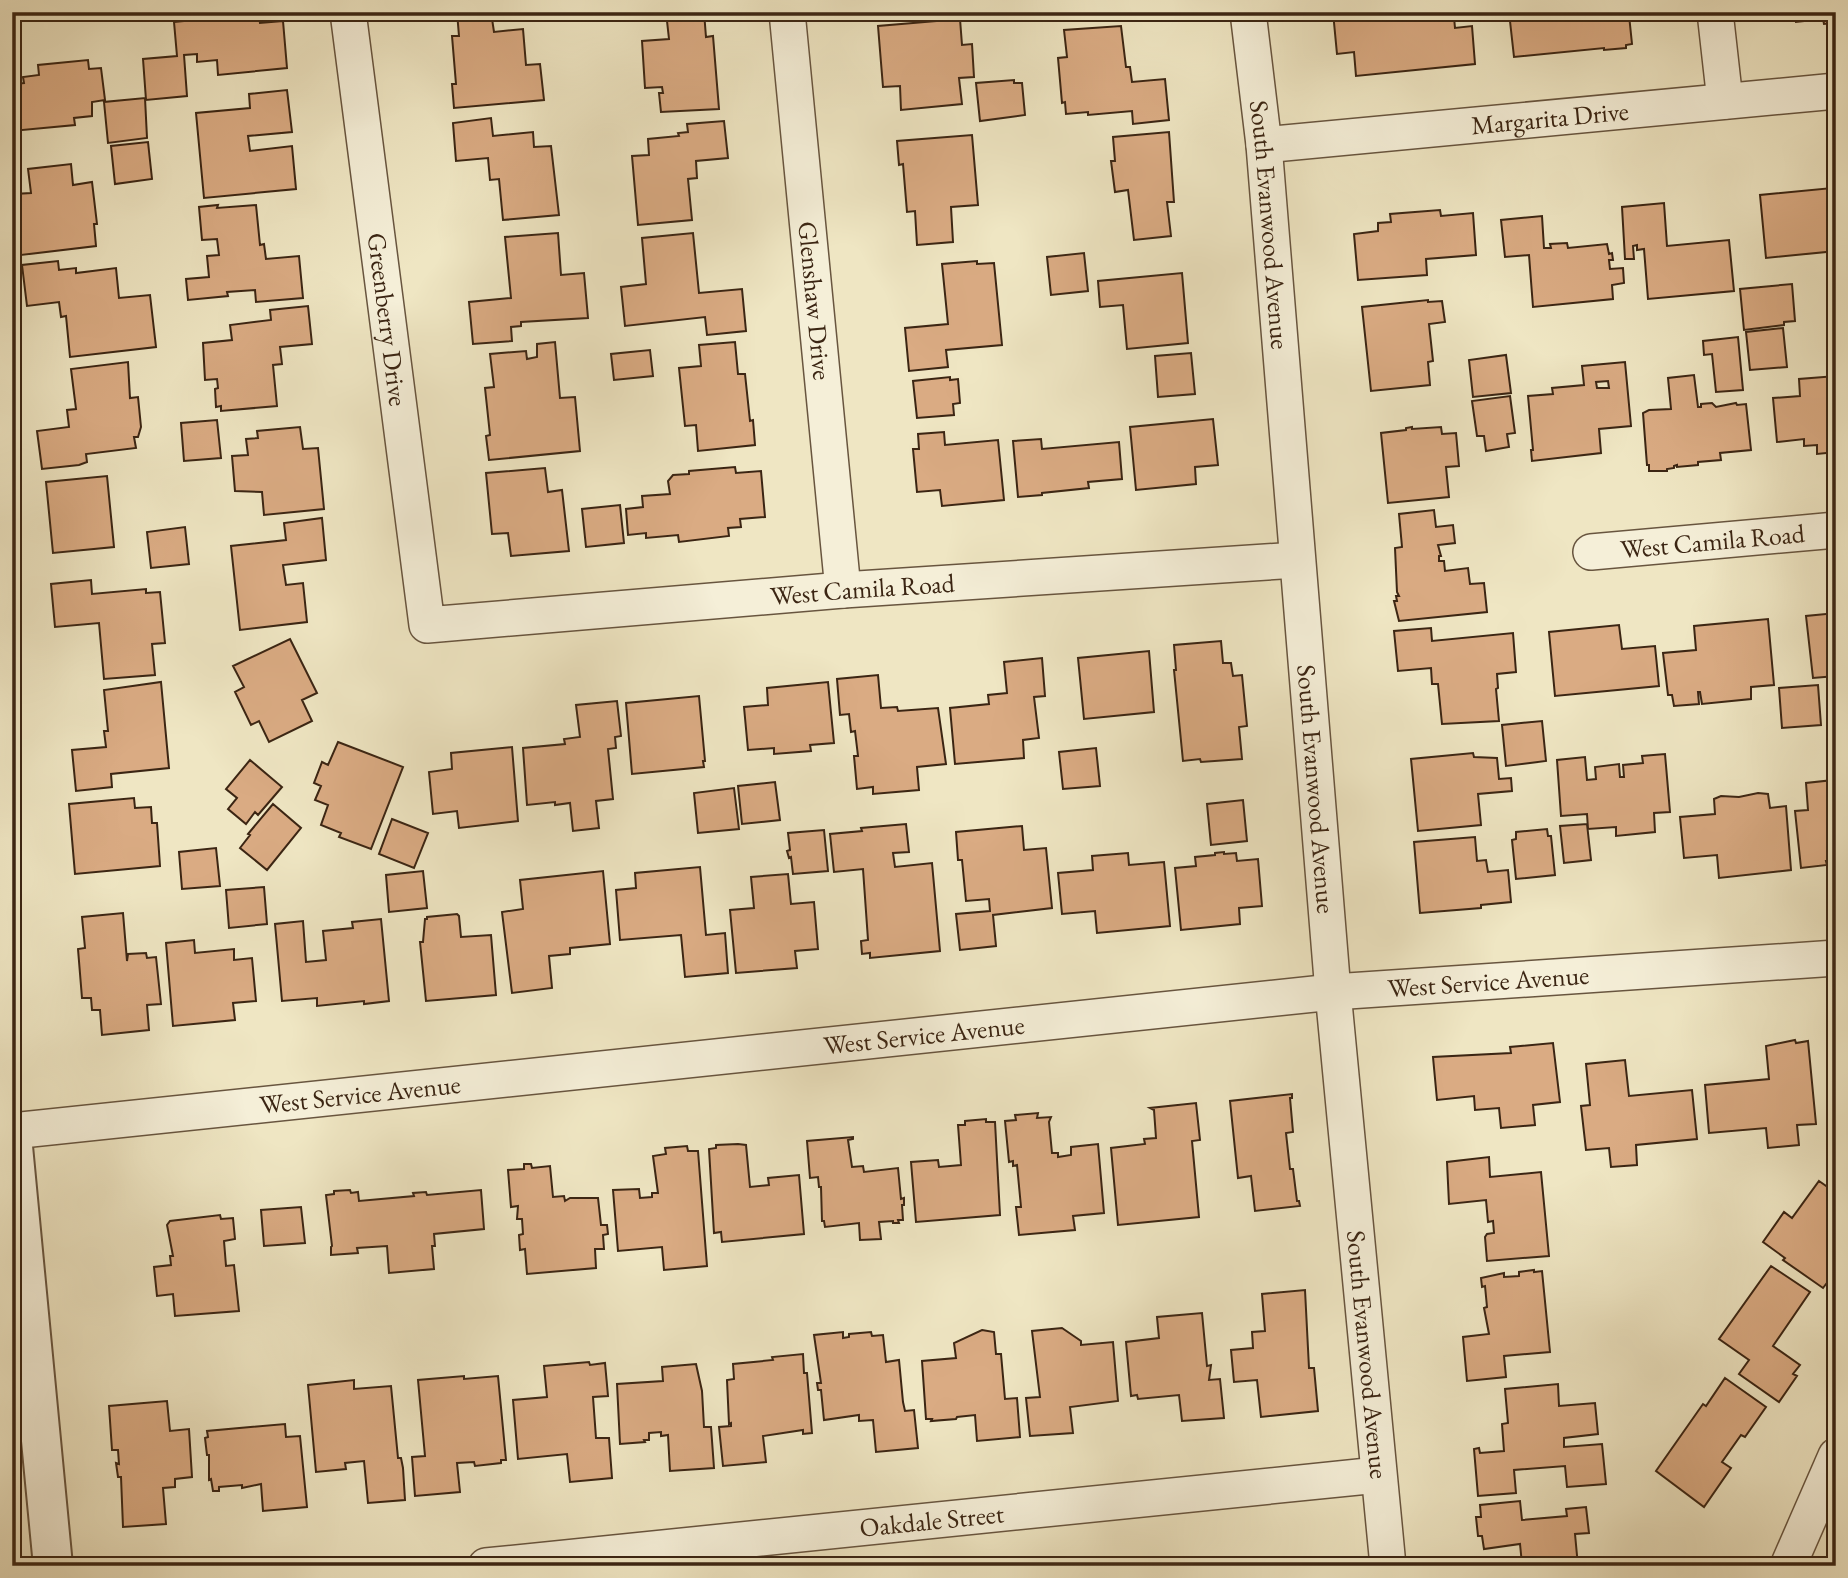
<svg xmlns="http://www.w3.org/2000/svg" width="1848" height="1578" font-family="'EB Garamond',serif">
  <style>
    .building { fill: #daab83; stroke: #3b2513; stroke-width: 2; fill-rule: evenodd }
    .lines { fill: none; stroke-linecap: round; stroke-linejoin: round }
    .minor-casing { stroke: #68553f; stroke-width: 38 }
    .tertiary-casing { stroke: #68553f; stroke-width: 42 }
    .minor { stroke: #f5efd8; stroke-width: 35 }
    .tertiary { stroke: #f5efd8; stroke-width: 38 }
    .labels { text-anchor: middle; stroke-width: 5; stroke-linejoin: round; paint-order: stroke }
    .street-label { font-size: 26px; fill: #3b2513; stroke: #f5efd8 }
  </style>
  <rect width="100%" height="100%" fill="#efe6c3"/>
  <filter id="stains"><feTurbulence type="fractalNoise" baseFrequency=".00286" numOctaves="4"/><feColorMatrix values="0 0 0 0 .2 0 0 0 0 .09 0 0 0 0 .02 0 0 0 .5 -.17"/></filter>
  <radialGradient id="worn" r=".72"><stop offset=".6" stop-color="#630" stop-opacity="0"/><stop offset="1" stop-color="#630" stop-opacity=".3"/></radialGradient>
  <path class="building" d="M211,12H243L244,18L259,17L260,23L283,21L287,68L218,75L217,60L197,62V54L184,55L187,96L146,100L143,59L177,56L174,22L193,20V14Z
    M457,12H491L494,32L523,29L526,65L540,64L544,100L454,108L452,84H456L452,36H459Z
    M666,12H704L706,37L713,36L719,109L661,112L659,93H663L662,87L645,88L642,41L669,39Z
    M1065,12H1117V17L1066,21Z
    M1333,12H1417V15L1432,14L1433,19L1454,17L1455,28L1472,26L1475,64L1356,76L1354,52L1337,54Z
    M1509,12H1633L1634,14L1629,15L1632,44L1626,45V48L1604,50V48L1514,57Z
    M1795,12H1836V34L1834,23L1824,24L1823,19L1796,22Z
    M960,19L962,45L972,44L974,77L959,78L962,104L901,110L900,86L883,87L878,26Z
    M1121,26L1126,67H1130L1132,82L1165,79L1169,120L1133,124L1132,111L1088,115V112L1066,114L1065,102L1062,103L1058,58L1067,57L1064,30Z
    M88,60L89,69L101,68L105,100L92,102V116L74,118L75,125L12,131V84L24,83L23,77L39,75L38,65Z
    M1014,80V83H1022L1025,115L980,121L976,83Z
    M287,90L292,132L248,136L250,151L292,146L296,189L204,198L196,113L250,108L249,94Z
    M145,98L147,138L108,143L104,102Z
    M491,118L493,136L533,132L534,147L551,146L559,215L503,220L499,179L490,180L488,158L456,161L453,123Z
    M724,121L728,158L696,161L697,178L688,179L692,220L638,225L632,156L649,155L648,139L679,136L678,133L688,132L687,124Z
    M1169,132L1174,202H1167L1171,236L1134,240L1128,190L1115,192L1111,161H1115L1113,137Z
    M972,135L978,205L951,207L953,242L917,245L915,211L907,212L903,164L899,165L897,141Z
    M148,142L152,179L115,184L111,146Z
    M71,164L73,185L92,182L97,224H94L96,246L21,255L14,194L31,193L28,169Z
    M1832,188L1836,251L1766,258L1760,195Z
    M1664,203L1667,246L1729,240L1734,291L1648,299L1644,249L1637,250V245L1633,246L1634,259H1625L1622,207Z
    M218,205L217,208L256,205L260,245L264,244L266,259L299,256L303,298L256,302L255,290L227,292L228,296L188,300L186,279L209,277L207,256L219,255L217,239L202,240L199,207Z
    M1440,210L1441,216L1473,213L1476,255L1426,259L1427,275L1358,280L1354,234L1378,231V223L1391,222L1390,214Z
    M1542,216L1544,248H1551L1550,244L1567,243L1568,248L1607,244L1609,254L1612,253L1613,260H1609L1610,269L1623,268L1624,283L1612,285L1613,299L1533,307L1529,255L1505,257L1501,220Z
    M558,233L561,275L584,273L588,318L521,322V326L511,327L512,341L473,344L469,302L511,298L505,237Z
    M693,233L699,293L742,289L746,331L707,335L705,317L625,326L621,287L646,284L642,238Z
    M1084,253L1088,291L1051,295L1047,257Z
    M58,261L59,270L76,268V273L116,268L119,298L150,295L156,347L70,357L66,316L61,317L59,302L27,306L22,265Z
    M977,261V264L994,263L1002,345L946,350L948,367L909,371L905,328L948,324L942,264Z
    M1182,273L1188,343L1127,349L1123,305L1100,307L1098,281Z
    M1792,284L1795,321L1784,322V325L1744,330L1740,289Z
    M1428,300V302L1442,301L1445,322L1429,324L1433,361L1428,362L1430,385L1371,391L1362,307Z
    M308,306L312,344L280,347L282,364L273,365L277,406L221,411V406L216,407L215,389L218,388L217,379L205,380L203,343L232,340L230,325L271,320L270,310Z
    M1783,328L1787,367L1750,370L1746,332Z
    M1738,337L1743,390L1716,392L1712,354L1704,355L1703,341Z
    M555,342L560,398L575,397L580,451L489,460L486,436L490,435L485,388L494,387L490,354L526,351L527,359L537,357V344Z
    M735,342L738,374H745L750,421L753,420L755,445L698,451L696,425L685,426L679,368L701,366L699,345Z
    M650,350L653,376L614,380L611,354Z
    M1191,353L1195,394L1158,397L1155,356Z
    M1506,355L1511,393L1473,397L1469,360Z
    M128,362L130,398L138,397L141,427L138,437H134L136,448L86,454L87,462L79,465L42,469L37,431L69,427L67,410L76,409L71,369Z
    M1625,362L1631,426L1599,429L1601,453L1532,461L1531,450H1533L1528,396L1553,394L1552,388L1584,385L1582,366ZM1608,381L1609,388H1597L1596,382Z
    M1694,375L1698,407H1701V404L1712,403L1716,407L1736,403L1737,405L1746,404L1751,450L1720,453L1721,460L1698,462V465L1677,467V465L1674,466V468L1667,469V471H1649V465H1647L1643,413L1649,410L1671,409L1668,378Z
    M1836,376V452L1817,454V445L1804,446V439L1777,442L1773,398L1800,396L1799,379Z
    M950,377V380L958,379L960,403L953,404L954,415L917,418L913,381Z
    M1510,396L1515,433L1507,434L1509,447L1486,451L1484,436H1477L1472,401Z
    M1213,419L1218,465L1195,467L1196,484L1136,490L1130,427Z
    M217,420L221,458L184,461L181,423Z
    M300,427L303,449L318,448L324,509L264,515L262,492L235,491L232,456L248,455L246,439L258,438L257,431Z
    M1412,427V429L1441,427L1442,434L1456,433L1459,466L1446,467L1449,497L1388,503L1381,433L1406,430V428Z
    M944,432L945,445L998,440L1004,500L942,506L940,490L917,492L913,449H919L918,434Z
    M1041,439L1042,449L1119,442L1122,479L1088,482L1089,488L1042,493V495L1018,497L1013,441Z
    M735,467L736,473L761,471L765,517L740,519L741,527L728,528L729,536L679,542L678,535L646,538V533L628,535L626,509L643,507L642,496L670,494L668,481L673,475L689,474V471Z
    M545,468L548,492L562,490L569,551L511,556L508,533L492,534L486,473Z
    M107,476L114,547L53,553L46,482Z
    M620,505L624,543L586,547L582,509Z
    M1434,510L1436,527L1453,525L1455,543L1438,545L1441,556H1439V561H1444L1445,571L1468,568L1470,584L1484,583L1487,612L1399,621L1394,601H1397L1396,596H1399L1397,592L1395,548L1402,547L1399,514Z
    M322,518L326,560L283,565L286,585L303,583L307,622L240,630L231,546L286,540L284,523Z
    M185,527L189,564L151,568L147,532Z
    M91,580L92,594L146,589V593L160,592L165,643L152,644L155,675L104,679L99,623L55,627L51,584Z
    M1836,613V676L1813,678L1806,616Z
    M1768,619L1774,685L1751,687V699L1702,704L1700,692H1698L1699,704L1674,706L1672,695H1668L1663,653L1696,650L1694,626Z
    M1619,625L1622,649L1655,646L1659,686L1555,696L1549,632Z
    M1431,628L1432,641L1513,633L1516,672L1497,674L1498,688L1496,689L1499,721L1442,724L1438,684H1432L1431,668L1398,671L1394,631Z
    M290,639L317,693L302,700L312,721L269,742L259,721L251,725L235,692L244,687L233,666Z
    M1221,641L1223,663H1231L1233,676L1242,675L1247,726L1239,727L1242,759L1201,762L1200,759L1183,761L1174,670H1176L1174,645Z
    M1149,651L1154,712L1084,719L1078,658Z
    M1042,658L1045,696L1034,697L1039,738L1023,740L1024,758L955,764L950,708L989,704L988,695L1007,693L1004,662Z
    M878,675L881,708L897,707L898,711L938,708L946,764L917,767L919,790L873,794V787L857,789L854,756H858L855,731L851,732L849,714L840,715L837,679Z
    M161,682L169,768L111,774L112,787L76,791L72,750L106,747L104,731H108L104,690Z
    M828,682L834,743L810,745L811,751L774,754V748L748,750L744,707L768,705L767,688Z
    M1818,685L1821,725L1782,728L1779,688Z
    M699,696L705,761H703L704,767L632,774L626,703Z
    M617,701L621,736L615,737L616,748L608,749L613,799L596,801L599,828L573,831L570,803L555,805V802L527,805L523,748L565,744L564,739L580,737L576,705Z
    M1542,721L1546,761L1506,766L1502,725Z
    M338,742L403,767L371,849L339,837L341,833L321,825L328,805L315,800L321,786L314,783L322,762L328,765Z
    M512,747L518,821L459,828L457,811L433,814L429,772L452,769L451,753Z
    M1096,748L1100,786L1063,789L1059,752Z
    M1473,753L1474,757L1497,758L1499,779L1511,778L1512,791L1478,794L1481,825L1418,831L1411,759Z
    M1665,754L1670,812L1654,813L1655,832L1616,836V827L1588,829L1587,814L1561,816L1557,760L1585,757L1587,780L1596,779L1595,767L1619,764L1620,777H1624L1623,765L1643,763L1642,756Z
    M250,760L282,787L258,815L255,812L246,824L228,809L237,798L226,789Z
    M1836,777V861H1826L1827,865L1801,868L1795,811L1808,810L1806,783L1833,780V778Z
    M775,782L780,820L742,824L738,786Z
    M734,788L739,829L698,833L694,793Z
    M1758,793L1768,794L1770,808L1786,806L1791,870L1719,878L1717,855L1684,858L1680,817L1715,814L1714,799L1721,796L1739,797Z
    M134,798L135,808L151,807L152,823H157L160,866L75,874L69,804Z
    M1243,800L1247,841L1211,845L1207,804Z
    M273,804L301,828L267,870L240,848L250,835L248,834Z
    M392,819L428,833L414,868L379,854Z
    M906,824L909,852L893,853L895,867L932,863L940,951L870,958V953L862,954L861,941L868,940L863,869L834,872L830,834L862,831L861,828Z
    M1587,824L1591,860L1564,863L1560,826Z
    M1022,826L1024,850L1046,848L1052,908L993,915L996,946L960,950L956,914L990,911L989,899L966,901L962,860H958L956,832Z
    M1547,829L1548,836H1551L1555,875L1516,879L1512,840L1516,839V832Z
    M824,830L828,871L793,874L791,857L789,858L787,851L790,850L788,833Z
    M1475,837L1477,861L1486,860L1488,872L1508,870L1511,902L1481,905V908L1420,913L1414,842Z
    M216,848L220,886L182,889L179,852Z
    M1224,852V854L1236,853L1237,861L1258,859L1262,906L1239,908L1240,924L1181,930L1175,868L1196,866L1195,857L1215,855V853Z
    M1128,853L1129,865L1164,862L1170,926L1097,933L1095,911L1062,914L1058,873L1093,870L1092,856Z
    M700,867L706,935L725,933L728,973L685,977L681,935L620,940L616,890L636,888L635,873Z
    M423,871L427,908L389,912L386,875Z
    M603,871L610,944L570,948V954L549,956L552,988L512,993L502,912L523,909L520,880Z
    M788,874L791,904L814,902L818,949L795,951L797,968L736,973L730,910L754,908L751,877Z
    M264,887L267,924L229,928L226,890Z
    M123,913L127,961L128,954L146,953L147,958L156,957L161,1004L147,1005L149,1030L102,1035L100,1010H92L91,998H82L78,949L85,948L82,917Z
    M457,914L459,916L461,937L491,935L496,995L426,1001L420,942H423L425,919H427V917Z
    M381,919L389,1001L364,1004V1001L317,1006V998L282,1001L275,924L303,921L306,962L326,960L323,931L353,928L352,922Z
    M194,940L195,953L234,949V960L252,958L256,1001L233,1003L235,1020L173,1026L166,943Z
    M1795,1040L1796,1043L1808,1041L1816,1124L1797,1125L1799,1145L1768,1148L1766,1128L1709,1133L1705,1085L1769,1079L1766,1046Z
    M1553,1043L1560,1102L1533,1105L1535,1125L1501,1128L1499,1108L1475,1110L1474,1096L1437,1100L1433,1057L1511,1053L1510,1047Z
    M1625,1060L1629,1096L1692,1090L1697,1139L1636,1145L1637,1165L1611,1167L1609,1148L1586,1150L1581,1106L1590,1105L1586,1064Z
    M1292,1094V1098H1290L1293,1132L1286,1133L1290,1169H1293L1297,1201H1299L1300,1206L1255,1211L1251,1176L1238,1178L1230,1101Z
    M1196,1103L1200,1140L1192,1141L1199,1217L1118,1225L1111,1148L1145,1144L1144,1139L1156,1138L1154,1110L1150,1108Z
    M1038,1113L1037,1118L1051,1117L1049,1122L1052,1153H1058V1157L1071,1155V1147L1098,1144L1104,1213L1073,1216L1075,1230L1019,1235L1016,1207H1021L1017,1165L1013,1166V1161L1009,1162L1005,1121L1016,1120L1015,1115Z
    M986,1119V1122H995L1000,1215L916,1222L911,1162L938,1160L939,1167L961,1165L958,1125H965V1121Z
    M853,1137V1139L848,1140L852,1167L863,1166L864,1172L898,1168L901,1199L904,1198V1205H902L903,1220H898L899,1223H893V1221L879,1222L881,1239L860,1240L859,1223L825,1227L824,1221H822L821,1187H819L818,1177L810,1178L807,1141Z
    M738,1144L746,1145L750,1187L769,1185L768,1178L799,1175L804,1234L722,1242L721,1232L714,1233L709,1149L716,1148V1145Z
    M687,1146L688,1151H698L707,1266L664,1270L662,1247L618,1251L613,1190L639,1189L640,1198L652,1197V1193H658L653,1156L666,1154L665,1148Z
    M1489,1157L1490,1177L1541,1172L1549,1256L1487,1261L1485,1237L1487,1234L1494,1233L1493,1221L1488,1222L1486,1200L1449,1204L1447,1162Z
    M524,1164H531L532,1168L550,1166L553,1197L564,1196L565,1201L570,1198H598L601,1225H607L608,1234L603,1235L604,1249H595L596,1268L527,1274L525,1249L520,1250L519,1235L523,1234L522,1219H517L518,1206L511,1207L508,1170L524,1169Z
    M1819,1181L1832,1190L1836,1184V1271L1823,1288L1783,1260L1785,1258L1763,1242L1784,1212L1792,1218Z
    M350,1190L351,1193L358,1192L359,1201L414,1196L413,1193L426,1192L427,1195L481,1190L484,1229L434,1234L435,1246H432L434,1269L389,1273L387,1246L357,1248L358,1253L331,1255V1247L332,1246L326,1195L334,1194V1191Z
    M301,1207L305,1243L264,1246L261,1210Z
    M220,1215L221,1219L233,1218L235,1239L224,1241L226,1266L234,1265L239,1311L175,1316L173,1294L157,1296L154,1267L171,1265L170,1256H173L167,1225L170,1221Z
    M1771,1266L1810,1292L1773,1346L1800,1365L1793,1374L1797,1376L1779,1402L1739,1374L1749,1360L1719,1339Z
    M1534,1270V1272L1542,1271L1550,1352L1504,1356L1506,1377L1467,1381L1463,1337L1489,1334L1484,1308L1487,1307L1485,1286L1482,1287L1481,1278L1504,1273V1277L1519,1276V1272Z
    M1305,1290L1309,1368H1314L1318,1411L1261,1417L1257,1380L1234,1382L1231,1350L1253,1348L1252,1332L1265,1331L1262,1294Z
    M1202,1313L1207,1366L1211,1365L1209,1380L1220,1379L1224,1418L1182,1421L1179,1395L1138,1399L1137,1395L1131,1396L1126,1342L1159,1338L1157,1317Z
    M1062,1328L1081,1341V1345L1113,1342L1118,1401L1070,1407L1073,1433L1030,1436L1026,1398L1040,1397L1032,1331Z
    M982,1330L994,1332L996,1354H1001L1005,1399L1017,1398L1020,1437L977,1441L975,1415L957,1417L956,1419L931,1421L932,1419H926L922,1361L956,1358L954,1343Z
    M843,1332V1338L849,1337V1334L871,1332L872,1336L883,1335L886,1362L899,1360L903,1402L905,1411L914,1410L918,1448L876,1452L873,1420L859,1421V1415L824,1420L821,1390H818L817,1383H821L814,1335Z
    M803,1354L804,1373H807L812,1433L803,1434V1430L763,1436L766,1462L723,1466L719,1427L731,1426V1423L729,1424L727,1380L734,1379L733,1364L773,1360L772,1357Z
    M589,1362L590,1365L605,1363L608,1396L593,1397L596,1438H609L612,1478L570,1482L567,1454L518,1459L513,1400L547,1397L544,1366Z
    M696,1364L702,1391L704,1427H711L714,1468L670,1471L668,1435L661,1436V1432L649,1433V1440H644L645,1442L620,1444L617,1384L663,1381L662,1367Z
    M464,1376V1379L498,1376L506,1460H501V1463L475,1466L474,1462L457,1463L460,1492L415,1496L412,1457L425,1456L418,1380Z
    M1725,1378L1766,1407L1745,1437L1741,1435L1722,1462L1731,1468L1704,1507L1656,1471L1703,1404L1706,1406Z
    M354,1380V1389L391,1386L398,1458H401L403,1468L405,1500L368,1503L364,1461L345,1463L346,1469L316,1472L308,1385Z
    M1558,1384L1559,1406L1595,1403L1598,1434L1564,1438V1447L1602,1444L1606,1484L1567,1487L1565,1466L1514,1470L1516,1493L1478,1496L1474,1449L1479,1448L1480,1453L1504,1451L1502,1424L1508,1423L1505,1389Z
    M167,1401L170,1431L189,1429L192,1477L175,1479V1487L163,1488L166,1524L123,1527L121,1477H118L116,1463L119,1464L118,1450H112L109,1406Z
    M285,1424L286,1437L300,1436L307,1507L263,1511L261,1484L242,1488V1485L219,1487V1491H213L211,1479L209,1480V1455H207L205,1438L208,1437L207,1431Z
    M1520,1501L1522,1520L1567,1516L1566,1509L1586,1507L1589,1533L1575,1534L1578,1566H1527V1563L1522,1564L1520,1544L1484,1549L1482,1536H1478L1476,1517H1481L1480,1505Z"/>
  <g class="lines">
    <defs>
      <g id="minor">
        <path id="s1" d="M348,12L427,625L843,590L1297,560"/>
        <path id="s2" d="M787,12L843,590"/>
        <path id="s3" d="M1248,12L1264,145L1333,992L1388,1566"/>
        <path d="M1715,12L1725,101"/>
        <path id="s4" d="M1264,145L1836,91"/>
        <path id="s5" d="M1591,552L1836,530"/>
        <path id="s6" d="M12,1131L1333,992L1836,958"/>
        <path id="s7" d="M486,1566L1378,1475"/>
        <path d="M1788,1566L1836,1456"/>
      </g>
      <path id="tertiary" d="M12,1136L53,1566"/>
    </defs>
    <use href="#minor" class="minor-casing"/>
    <use href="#tertiary" class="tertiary-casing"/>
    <use href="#minor" class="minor"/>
    <use href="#tertiary" class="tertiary"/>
  </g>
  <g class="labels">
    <g class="street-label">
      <text dy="9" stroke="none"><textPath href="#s4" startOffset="287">Margarita Drive</textPath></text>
      <text dy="9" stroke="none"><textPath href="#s3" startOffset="214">South Evanwood Avenue</textPath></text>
      <text dy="9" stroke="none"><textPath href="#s2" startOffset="290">Glenshaw Drive</textPath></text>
      <text dy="9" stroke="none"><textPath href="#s1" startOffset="310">Greenberry Drive</textPath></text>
      <text dy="9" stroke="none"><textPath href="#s5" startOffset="122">West Camila Road</textPath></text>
      <text dy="9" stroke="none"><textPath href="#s1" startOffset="1055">West Camila Road</textPath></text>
      <text dy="9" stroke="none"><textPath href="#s3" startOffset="780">South Evanwood Avenue</textPath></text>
      <text dy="9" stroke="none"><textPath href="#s6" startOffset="1484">West Service Avenue</textPath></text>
      <text dy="9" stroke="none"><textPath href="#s6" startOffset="917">West Service Avenue</textPath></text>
      <text dy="9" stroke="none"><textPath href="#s6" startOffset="350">West Service Avenue</textPath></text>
      <text dy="9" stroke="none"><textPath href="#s3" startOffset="1348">South Evanwood Avenue</textPath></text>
      <text dy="9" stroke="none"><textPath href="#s7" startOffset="448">Oakdale Street</textPath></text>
    </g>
  </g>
  <rect width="1848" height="1578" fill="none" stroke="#efe6c3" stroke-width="42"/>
  <rect x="14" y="14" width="1820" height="1550" fill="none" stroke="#3b2513" stroke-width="3.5"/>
  <rect x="21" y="21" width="1806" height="1536" fill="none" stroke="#3b2513" stroke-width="2"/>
  <rect width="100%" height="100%" filter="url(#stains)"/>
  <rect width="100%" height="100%" fill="url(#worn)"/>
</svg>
